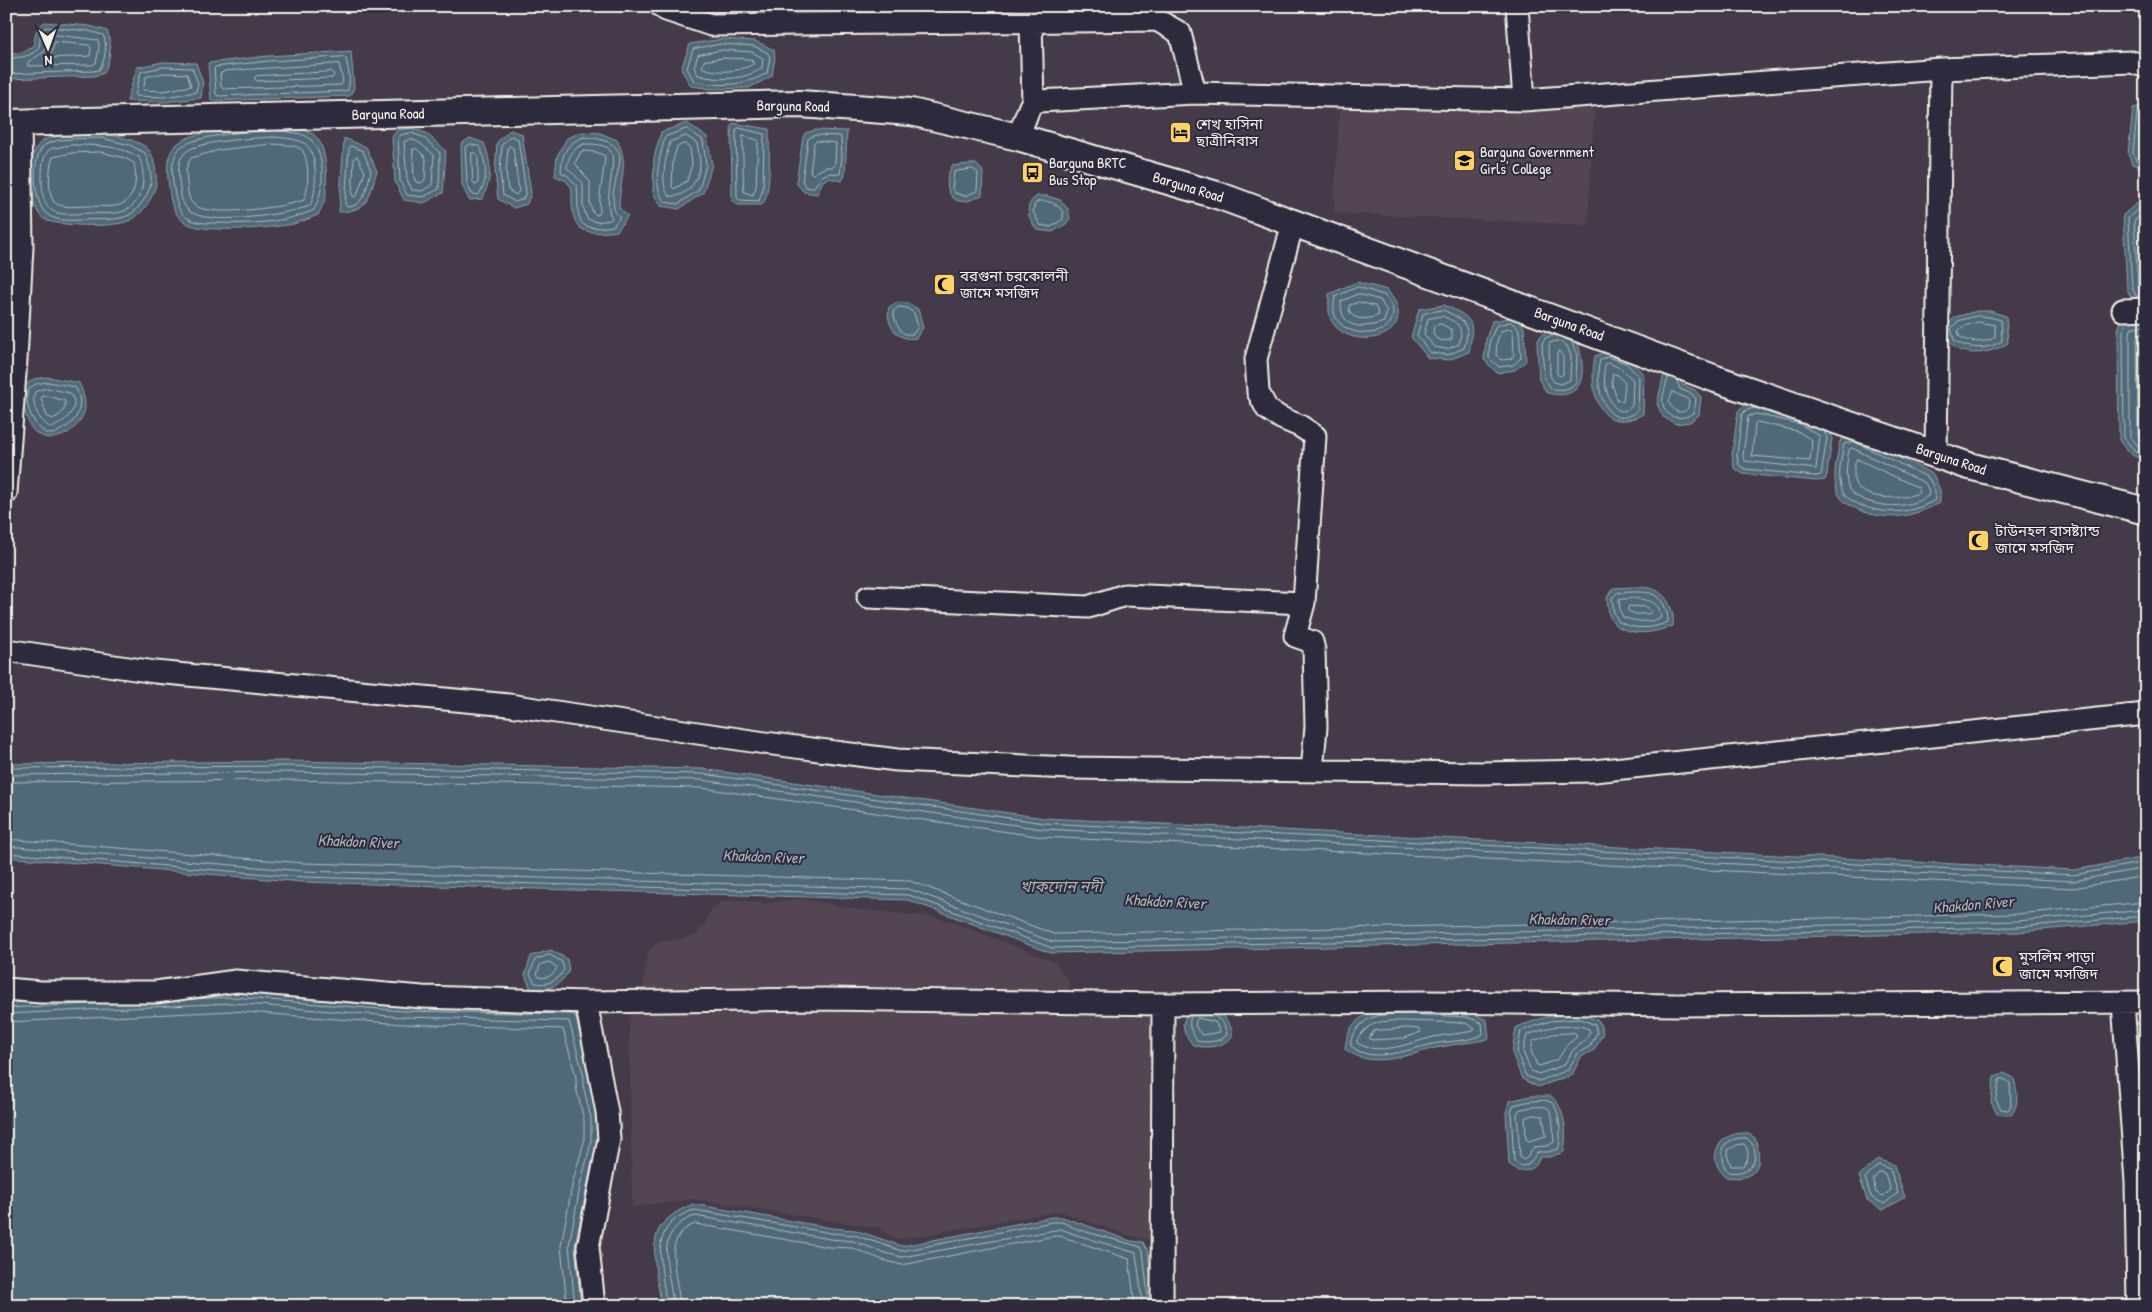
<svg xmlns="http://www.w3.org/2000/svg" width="2152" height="1312" font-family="'Patrick Hand','Noto Sans Bengali',sans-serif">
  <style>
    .built { fill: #534551 }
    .water { fill: #506979; stroke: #929fa5 }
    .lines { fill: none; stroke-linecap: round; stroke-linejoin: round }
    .shore { stroke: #b2bbbc; stroke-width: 1 }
    .minor-casing { stroke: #f4f1e8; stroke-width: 25 }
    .major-casing { stroke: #f4f1e8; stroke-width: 30 }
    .minor { stroke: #2f2a3d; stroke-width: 21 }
    .major { stroke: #2f2a3d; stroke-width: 26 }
    .labels { text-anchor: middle; stroke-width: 4; stroke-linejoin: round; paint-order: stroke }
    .street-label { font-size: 15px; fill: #f4f1e8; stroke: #2f2a3d }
    .poi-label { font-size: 15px; fill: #f4f1e8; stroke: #2f2a3d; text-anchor: start }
    .water-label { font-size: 16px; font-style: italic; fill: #aab4b6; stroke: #2f2a3d }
  </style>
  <rect width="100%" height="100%" fill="#443a49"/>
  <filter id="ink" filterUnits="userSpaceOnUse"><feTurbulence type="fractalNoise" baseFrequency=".02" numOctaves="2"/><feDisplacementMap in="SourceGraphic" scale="10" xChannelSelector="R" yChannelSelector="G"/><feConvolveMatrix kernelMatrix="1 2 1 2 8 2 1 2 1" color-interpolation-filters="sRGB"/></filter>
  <g filter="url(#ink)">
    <path class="built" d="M1340,96L1594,109L1588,225L1334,213Z
      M802,899L862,910L926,916L950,921L1055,962L1069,981L1070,987L1067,992L960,989L642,997L646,959L650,949L659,942L695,936L706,922L711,909L720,902L736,900L765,903Z
      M797,1007L1161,1013V1242L1126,1235L1059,1211L896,1240L879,1228L694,1199L632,1207L629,1014Z"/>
    <path class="water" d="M45,22L90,26L107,31C113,44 110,60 104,73L94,76L6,79V53H19L34,46C35,36 35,27 45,22Z
      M722,39L755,41L774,50L775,58L772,76L749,88L712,89L691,86L681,69L690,44Z
      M351,51L354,88L350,96L211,101L208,63L268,56Z
      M163,62L196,63L203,83L201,98L164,102L127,101L137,67Z
      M2146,105V169L2132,164L2128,154L2133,108Z
      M687,123L707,137L712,165L703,193L679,209L661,206L653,193L654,158L661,132Z
      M733,123L769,129C769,145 772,194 762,205H738L732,201L731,125Z
      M251,127C270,127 296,124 313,134C328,144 328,184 325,200C323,205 320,210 318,215C310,218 301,222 293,224C273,228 203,234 186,223C173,215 170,202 169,187C167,173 165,154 177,144C192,131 232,129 251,127Z
      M411,128L426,133L446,151L443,193L424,203L404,200L395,182L392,137L397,130Z
      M510,130L522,134L531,193L527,204L514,208L498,199L495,172L497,142Z
      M815,130L847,131L845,175L842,181L829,178L823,181L817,194L804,192L796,183L803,137L805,133Z
      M582,132L600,133L617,140C630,163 619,183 619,208L628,216L617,231C576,237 571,227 572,188L565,180L555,176L557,156L567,138Z
      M103,133C115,136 141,140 149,150C154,156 157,175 156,183C155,195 142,215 131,220C115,228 65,226 48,221C27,215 25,157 40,143C51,132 87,134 103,133Z
      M344,138L366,147L377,171C369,196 370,211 339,212Z
      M470,138L484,143C492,163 492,180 482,199L469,200L462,185L461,144Z
      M969,164H976L983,171L982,195C977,197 972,200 967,201C946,205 943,179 952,166Z
      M1037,196H1047L1060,200L1068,209L1070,218L1066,224L1053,232L1037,230C1028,218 1023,205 1037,196Z
      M2144,197H2146V301H2133L2127,289L2123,215Z
      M1357,282L1387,290C1390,295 1398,303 1398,310C1402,346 1339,347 1330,317C1328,311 1329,300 1329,294Z
      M897,302L908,303L918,309L923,328L916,338C898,342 885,325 889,307Z
      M1444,305C1473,318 1475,320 1469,352L1449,360L1428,358L1411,337L1419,309Z
      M1977,311H1990L2006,316L2008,343C1995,351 1977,356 1962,351C1957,350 1953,345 1949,342L1946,327L1955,317Z
      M2146,315V459C2132,458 2127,452 2119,440L2118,330L2122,318Z
      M1515,317L1524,327L1526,361L1515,370L1497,373L1484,360L1486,339L1492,321Z
      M1560,329L1576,337C1586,366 1589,403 1547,393L1539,380L1537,342L1542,334Z
      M1609,351L1629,359L1644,375L1643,414C1599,438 1588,390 1595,356Z
      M1665,369L1679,376L1683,385L1695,390L1701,397L1699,415L1690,422L1676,424L1663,417L1657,404Z
      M48,377L79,383C83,392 87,404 84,413C76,434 49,448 32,429C29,426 28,419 26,415C21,401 21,399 25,385L34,379Z
      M1756,403L1831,429L1832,438L1827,475L1825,480L1816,481L1743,474L1734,468L1732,455L1738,411L1743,406Z
      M1845,437H1856L1933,474L1940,490V503C1912,517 1889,522 1859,510C1853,507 1844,503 1840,497C1830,481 1837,458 1840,441Z
      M1633,587C1639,587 1648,587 1653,589C1668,594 1675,612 1673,626C1651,633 1636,637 1615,625L1609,615L1607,597L1613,588Z
      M287,761L703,769L1044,818L2074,870L2146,857V921L2018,932L1051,953L908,900L303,882L6,857V764Z
      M551,950L567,959L569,971C558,988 551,989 531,989L525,975L531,956Z
      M233,992L404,1006L579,1012L602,1117L586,1306H6V1003Z
      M1380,1010L1469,1012L1487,1020L1489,1039C1471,1043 1453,1044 1435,1048C1407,1055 1371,1070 1345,1049C1347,1025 1358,1016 1380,1010Z
      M1187,1011L1222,1013L1232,1029V1037C1223,1047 1204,1050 1192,1044L1185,1034L1183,1024Z
      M1582,1014L1599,1021L1603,1033L1594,1050L1581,1057L1572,1075L1538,1087L1522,1079L1512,1053L1516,1027L1549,1016Z
      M2004,1073L2014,1078C2017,1092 2020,1104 2011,1115L1997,1114L1991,1102L1994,1076Z
      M1531,1096H1551C1566,1108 1567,1133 1564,1152L1549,1157H1540C1536,1169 1530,1171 1518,1171L1509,1164L1506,1112L1509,1101Z
      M1747,1133L1755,1138C1764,1164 1757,1182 1726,1177C1704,1158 1719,1131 1747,1133Z
      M1878,1159L1894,1165L1905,1197L1883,1210L1867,1200L1859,1176Z
      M693,1204L832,1228L855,1230L902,1246L1052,1217H1062L1131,1241L1143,1242L1148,1251L1154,1306H662C658,1286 648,1243 661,1226C669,1215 681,1209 693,1204Z"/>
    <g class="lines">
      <path class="shore" d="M49,34L98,40L99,47L96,63L92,65L28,66V62L44,52Z
        M55,42L89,45L91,48L90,56L52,58L51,55Z
        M722,44L754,46L768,53L770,58L767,73C745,86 719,87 694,81L687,68L693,49Z
        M723,50L752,52L763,58L762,68C745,80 718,81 698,75L694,67L698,55Z
        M344,57L346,59C348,68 352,83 347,91L218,96L216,94L214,69L215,67L269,61Z
        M6,58C16,58 36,57 39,46C41,38 39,32 46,27L89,31L103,35C108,44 105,61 99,70L93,71L6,74
        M723,58L750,59L754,63C743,72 714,74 702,67L704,61Z
        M339,64L343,81L341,85L224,89L221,87L220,74L225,71Z
        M163,67L192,68L198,83L196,92L164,97L135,96L141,72Z
        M332,72L334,75L332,78L257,81L254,78L256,76Z
        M164,73L187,74L191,86L163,91L143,90L146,77Z
        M2146,111L2137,113L2133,153L2136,160L2146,164
        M739,128L764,134L763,188L759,201L740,200L737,198L736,130Z
        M687,129L703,140L706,165L699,190L678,204L665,202C651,185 660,157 665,137Z
        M253,131C237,133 189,137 179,149C170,161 172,176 174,190C176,201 178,213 189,219C198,224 210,223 220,223C252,224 284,223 314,210C324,192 327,157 311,140C304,132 288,132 278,131
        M411,133L423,137L440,153L439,189L423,197L407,195L400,181L398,138L401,135Z
        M815,135L841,136L842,156L840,174L829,173L822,176L813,188L806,187L802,181L808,139Z
        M511,136L518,139L526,192L523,199L515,202L503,195L500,172L502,145Z
        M686,136L697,143C698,150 700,157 700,163C700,180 686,199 669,196C659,185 666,156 670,142Z
        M743,136L758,140L756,187L753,195L744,192Z
        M273,137C283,138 295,138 304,143C319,151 317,193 310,206C287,214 204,228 187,209C180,201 180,189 179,179C178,170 178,157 187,151C201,141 254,138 273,137Z
        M584,137C646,142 607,174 614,208C614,212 618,215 620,217L613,226C571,233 580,217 577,186L568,176L561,172C562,154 566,143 584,137Z
        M102,138L130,145L145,153C148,161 152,174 151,183C149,194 138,212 127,216C114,221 99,219 85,220C74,220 57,222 48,215C33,206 30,155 45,145C58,137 87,139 102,138Z
        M411,139L420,143L434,155L432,185L422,191L412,190L407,179L404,142Z
        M817,141L836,143L835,165L833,167H826L813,174L810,172L814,143Z
        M273,144C281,145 294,144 301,149C310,157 309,190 304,200C286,207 209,218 194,205C188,200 188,191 187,183C186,173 185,166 191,158L219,150Z
        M471,144L480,147C486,161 489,183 478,195L472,194L467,184L465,148Z
        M584,144C592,144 601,144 608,148C621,157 601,201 612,218L610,220L597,222L587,219L583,206V183L567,168C568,156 573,148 584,144Z
        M685,144L690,148L692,164L687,181L674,189L672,187L673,161L677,147Z
        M71,145C95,145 118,145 139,157C147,174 144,203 124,211C112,215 98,213 85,213C75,214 60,216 51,210C42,204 42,188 42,178C42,168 42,156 50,149Z
        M351,146L363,151L371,171C367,185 365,207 347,207L345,204L349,149Z
        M510,146L513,148L519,191L516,195L508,190L506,172L508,148Z
        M413,149H417L426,158L425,180L421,183L416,182L414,177Z
        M585,151L596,152L605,156C604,175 598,194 600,213L598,215L593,213L590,204V182L575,163L580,153Z
        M101,152L125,158L134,163C137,177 137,196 122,204C112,208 97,206 87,206C78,206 61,209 54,202C47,194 49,166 53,157L72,153Z
        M472,153H476L478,158V182L476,185L473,182Z
        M357,156L365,172L357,195L354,197L352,195L354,159Z
        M973,169L978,173L977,191L965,196L955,193L952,188L954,172Z
        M1039,201C1050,201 1057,203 1063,212V219L1051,227L1040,225L1033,211L1035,204Z
        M2146,202L2128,218L2132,287L2136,296H2146
        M2146,210L2134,221L2138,285L2140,290H2146
        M2146,220L2142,224L2146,282
        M1358,287L1384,295C1387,299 1393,306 1393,311C1395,340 1344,339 1335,316C1333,311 1334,302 1335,297Z
        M1358,294L1380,300L1387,311L1384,322C1363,329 1340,330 1341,302Z
        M1359,302L1375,306L1379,315C1369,320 1348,322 1349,306Z
        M899,307L907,308L914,313L918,327L913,334C899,337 896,323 893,312Z
        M1443,310C1465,320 1471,324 1464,348L1448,355L1431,353L1417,336L1423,314Z
        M1442,316C1458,323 1464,325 1459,344L1447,349L1434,347L1424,334L1428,319Z
        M1977,316L1989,317L2001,320L2002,341C1987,350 1968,350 1954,340L1951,329L1958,321Z
        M1511,322L1519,329L1521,358L1513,365L1499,367L1489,358L1490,340L1496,326Z
        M1978,322L1995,325V337C1985,344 1968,343 1959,336L1958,331L1962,327Z
        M2127,322L2123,331L2124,438L2137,453L2146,454
        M1441,324L1452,330V339C1443,342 1438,341 1433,334L1434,326Z
        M2146,326L2132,327L2130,332V436L2139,447L2146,448
        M1511,329L1513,332L1514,355L1511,359L1501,360L1496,355L1497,341L1501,331Z
        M2146,334H2139L2137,336L2138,434L2142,440H2146
        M1556,335L1545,338L1542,344L1544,378L1551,388C1561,391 1570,390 1576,382L1577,355L1571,341
        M1559,341L1567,346L1571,356L1570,380L1560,384L1554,382L1550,376L1549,346L1550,343Z
        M1559,351L1563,357V374L1560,376L1557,374V354Z
        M1608,357L1626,363L1639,377L1638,410C1606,437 1593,383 1600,360Z
        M1609,363L1622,369L1633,380L1632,406C1611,426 1601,379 1605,365Z
        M1613,374L1618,375L1625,383L1623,402L1617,399L1612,384Z
        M1668,377C1667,384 1661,397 1663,404C1666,420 1684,421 1694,412L1696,399L1692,394L1680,389L1676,379
        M48,382L75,387C81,396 81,408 76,417C72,423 69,426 62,429C59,431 56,434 52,434C36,435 20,399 30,388C34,383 42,383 48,382Z
        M47,388L70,393C82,409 65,421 52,428C40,423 30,405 35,392Z
        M1673,392L1689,400L1688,408C1681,416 1672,411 1669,402Z
        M48,396L65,401C66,411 61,415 52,419L47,416L41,399L42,397Z
        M1756,408L1746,410L1742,414L1737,455L1739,465L1745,469L1815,476L1821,475L1827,438L1824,431
        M1756,414L1800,424L1820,436L1816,469L1745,461L1743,455L1748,417Z
        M1757,422L1797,431L1812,440L1810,461L1752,456L1755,424Z
        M1854,442L1844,444C1841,459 1836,480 1844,494C1847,499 1855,502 1860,505C1885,515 1911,514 1935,500V491L1929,478L1857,443
        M1852,448L1925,483L1929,491L1928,496C1909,508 1885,508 1864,500C1859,497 1852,495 1849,489C1844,476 1847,462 1849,450Z
        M1857,459L1919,488L1920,492C1907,500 1866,501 1856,485C1854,482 1854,477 1854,474C1854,468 1854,463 1857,459Z
        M1633,592C1638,592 1644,592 1650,593C1661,596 1669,611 1668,622C1652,629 1634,630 1619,622L1614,613L1612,598L1617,593Z
        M1633,598C1647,600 1660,600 1661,618C1649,623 1636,622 1623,617L1620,611L1619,600Z
        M1629,606L1647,607L1651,612L1649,614H1636L1628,611Z
        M6,768L287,766L703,774L1044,823L2074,875L2146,862
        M6,775L287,772L702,780L1043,829L2073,881L2146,868
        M6,782L287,780L702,788L1043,837L2073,888L2146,876
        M6,839L304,863L910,881L1054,934L2017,914L2146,902
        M6,846L304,871L909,889L1053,942L2017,921L2146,910
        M6,853L304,877L909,895L1052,948L2017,927L2146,916
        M550,955L562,962L564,970C556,982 548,985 535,983L530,974L535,960Z
        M549,962L557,967C555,975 547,979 539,977L537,974L540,965Z
        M191,999L233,997L404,1011L573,1014L576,1017L583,1048
        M6,1008L90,1004
        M6,1014L232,1003L403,1017L569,1021L584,1077L583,1085L591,1118V1143L581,1182L569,1245L575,1306
        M1407,1014L1467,1017L1482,1023L1483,1034C1472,1041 1452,1041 1438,1043C1413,1047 1373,1066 1351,1046C1350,1038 1353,1035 1358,1028C1371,1012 1388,1015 1407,1014Z
        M1191,1016C1187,1028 1192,1031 1197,1041C1206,1043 1220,1042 1227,1035L1224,1024L1214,1015
        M1198,1018L1215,1022L1220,1032L1202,1035C1197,1029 1192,1025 1198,1018Z
        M1581,1019L1595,1025L1597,1033L1590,1046L1577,1054L1568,1070L1539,1081L1526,1076L1517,1052L1521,1031L1550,1021Z
        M1407,1021L1466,1023L1475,1029L1473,1031C1460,1034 1447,1034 1434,1037C1411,1042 1380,1057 1357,1043C1357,1038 1359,1037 1362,1033C1374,1019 1390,1021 1407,1021Z
        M6,1022L232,1011L403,1024L563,1029L576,1077V1087L584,1120V1142L573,1181L561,1246L567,1306
        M1580,1026L1589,1029L1590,1032L1585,1041L1573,1050L1564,1065L1539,1074L1531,1071L1523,1052L1527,1035L1552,1027Z
        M1407,1028L1419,1029L1421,1032L1405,1038L1372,1040L1369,1038L1374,1031Z
        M1575,1033L1577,1037L1567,1045L1558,1059L1540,1066L1537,1065L1531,1051L1533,1041L1553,1034Z
        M2000,1079H2004L2010,1083L2011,1106L2008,1110L2001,1109L1996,1100Z
        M1532,1101C1538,1101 1547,1099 1552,1103C1560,1108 1562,1141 1558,1149L1548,1152H1538L1528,1165L1520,1166L1514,1161L1511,1112L1514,1105Z
        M1532,1107C1536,1107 1546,1105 1549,1109C1554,1114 1553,1135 1554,1142L1547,1146L1534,1147L1527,1158L1523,1160L1520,1157L1517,1113L1519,1110Z
        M1534,1115L1543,1116L1546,1136L1528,1141L1526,1139L1525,1118Z
        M1746,1138C1763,1148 1756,1177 1728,1172L1724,1166L1722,1149C1726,1141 1736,1137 1746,1138Z
        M1744,1144C1750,1151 1749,1160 1743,1166H1731L1728,1157V1150L1737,1145Z
        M1879,1165L1890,1169L1898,1193L1884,1204L1871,1197L1865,1178Z
        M1880,1172L1885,1174L1891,1190L1883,1196L1876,1193L1873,1180Z
        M581,1306L575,1246L592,1163
        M666,1306C664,1267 644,1226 694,1210L831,1233L854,1235L902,1251L1052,1222H1062L1079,1230L1141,1247L1143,1251L1149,1306
        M673,1306C671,1272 650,1231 695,1216L830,1239L853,1241L885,1253L902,1257L1061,1229L1077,1235L1136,1253L1143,1306
        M680,1306C679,1278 659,1236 695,1224L829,1247L852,1248L883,1260L902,1265L1054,1236H1060L1129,1259L1135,1306"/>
      <defs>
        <path id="minor" d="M661,6L666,10L711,25L1157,20L1180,33L1195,93
          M1517,6L1524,100
          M1031,21L1033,103
          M1018,137L1030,106L1033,103L1038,101L1195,93L1524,100L1941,69L2132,62L2146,67
          M1293,223L1256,359L1258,392L1267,409L1281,418L1300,426L1315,436L1304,603L1295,636L1312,642L1314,650L1316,727L1312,771
          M2123,310L2146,309
          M1936,455L1941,69
          M6,493L16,360L22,247L20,123
          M868,597L1088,607L1125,595L1304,603
          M6,650L155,672L509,705L765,743L897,760L1070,768L1482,773L1594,771L2146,714
          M6,989L41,992H156L236,981L422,997L586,1002L825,999L1163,1004L1429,1002L1677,1005L2146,1002
          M586,1002L607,1112L609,1139L588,1247L594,1306
          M2123,1002L2136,1182L2138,1306
          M1162,1306L1163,1004"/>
        <path id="major" d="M6,123L800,104L911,112L1018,137L1220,196L1716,379L1969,466L2146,511"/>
      </defs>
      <use href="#minor" class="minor-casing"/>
      <use href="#major" class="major-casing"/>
      <use href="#minor" class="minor"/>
      <use href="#major" class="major"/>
    </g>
  </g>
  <defs>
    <symbol id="hotel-square" viewBox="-11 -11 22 22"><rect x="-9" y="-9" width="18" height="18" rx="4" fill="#ffd166" stroke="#2f2a3d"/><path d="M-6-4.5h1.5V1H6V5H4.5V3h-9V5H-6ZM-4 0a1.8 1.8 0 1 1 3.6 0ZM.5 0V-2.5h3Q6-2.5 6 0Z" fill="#111"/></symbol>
    <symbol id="university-square" viewBox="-11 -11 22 22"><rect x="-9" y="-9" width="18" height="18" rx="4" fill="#ffd166" stroke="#2f2a3d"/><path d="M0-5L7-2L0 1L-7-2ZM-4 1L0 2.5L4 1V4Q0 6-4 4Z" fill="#111"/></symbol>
    <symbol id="bus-square" viewBox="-11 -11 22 22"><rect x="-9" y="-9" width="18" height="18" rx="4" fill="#ffd166" stroke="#2f2a3d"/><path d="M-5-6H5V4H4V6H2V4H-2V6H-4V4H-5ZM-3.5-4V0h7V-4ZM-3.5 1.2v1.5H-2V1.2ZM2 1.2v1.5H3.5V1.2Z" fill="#111"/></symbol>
    <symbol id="mosque-square" viewBox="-11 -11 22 22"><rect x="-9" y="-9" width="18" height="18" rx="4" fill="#ffd166" stroke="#2f2a3d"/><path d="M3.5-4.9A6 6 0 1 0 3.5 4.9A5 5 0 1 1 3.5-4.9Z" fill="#111"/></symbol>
  </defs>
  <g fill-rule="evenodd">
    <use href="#hotel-square" x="1168" y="120" width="25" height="25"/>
    <use href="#university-square" x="1452" y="148" width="25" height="25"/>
    <use href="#bus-square" x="1020" y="160" width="25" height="25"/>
    <use href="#mosque-square" x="932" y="272" width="25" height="25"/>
    <use href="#mosque-square" x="1966" y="528" width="25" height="25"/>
    <use href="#mosque-square" x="1990" y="954" width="25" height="25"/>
  </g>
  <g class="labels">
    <g class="street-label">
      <text transform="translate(793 106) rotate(1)" y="5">Barguna Road</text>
      <text transform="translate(388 114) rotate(-1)" y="5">Barguna Road</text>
      <text transform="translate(1188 187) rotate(17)" y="5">Barguna Road</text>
      <text transform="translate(1569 324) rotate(20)" y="5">Barguna Road</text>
      <text transform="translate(1951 459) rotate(18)" y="5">Barguna Road</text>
    </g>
    <g class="poi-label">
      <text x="1196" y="129">শেখ হাসিনা<tspan x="1196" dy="17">ছাত্রীনিবাস</tspan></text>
      <text x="1480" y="157">Barguna Government<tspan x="1480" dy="17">Girls' College</tspan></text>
      <text x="1049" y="168">Barguna BRTC<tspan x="1049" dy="17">Bus Stop</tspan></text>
      <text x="960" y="281">বরগুনা চরকোলনী<tspan x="960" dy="17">জামে মসজিদ</tspan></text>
      <text x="1995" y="536">টাউনহল বাসষ্ট্যান্ড<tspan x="1995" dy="17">জামে মসজিদ</tspan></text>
      <text x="2019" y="962">মুসলিম পাড়া<tspan x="2019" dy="17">জামে মসজিদ</tspan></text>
    </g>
    <g class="water-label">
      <text transform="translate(358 841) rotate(2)" y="6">Khakdon River</text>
      <text transform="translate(763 856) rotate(2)" y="6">Khakdon River</text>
      <text x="1061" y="892">খাকদোন নদী</text>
      <text transform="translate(1165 901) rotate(3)" y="6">Khakdon River</text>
      <text transform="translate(1973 904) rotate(-5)" y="6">Khakdon River</text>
      <text transform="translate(1569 919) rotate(1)" y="6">Khakdon River</text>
    </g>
  </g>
  <rect width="2152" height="1312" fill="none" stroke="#2f2a3d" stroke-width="25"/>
  <rect x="12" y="12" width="2127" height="1287" fill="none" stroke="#f4f1e8" stroke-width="2" filter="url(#ink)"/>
  <g transform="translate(48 48) rotate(178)" stroke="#2f2a3d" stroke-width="4" paint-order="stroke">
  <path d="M0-4L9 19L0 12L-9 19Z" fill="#f4f1e8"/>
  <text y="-8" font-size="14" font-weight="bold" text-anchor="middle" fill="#f4f1e8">N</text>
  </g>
</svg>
